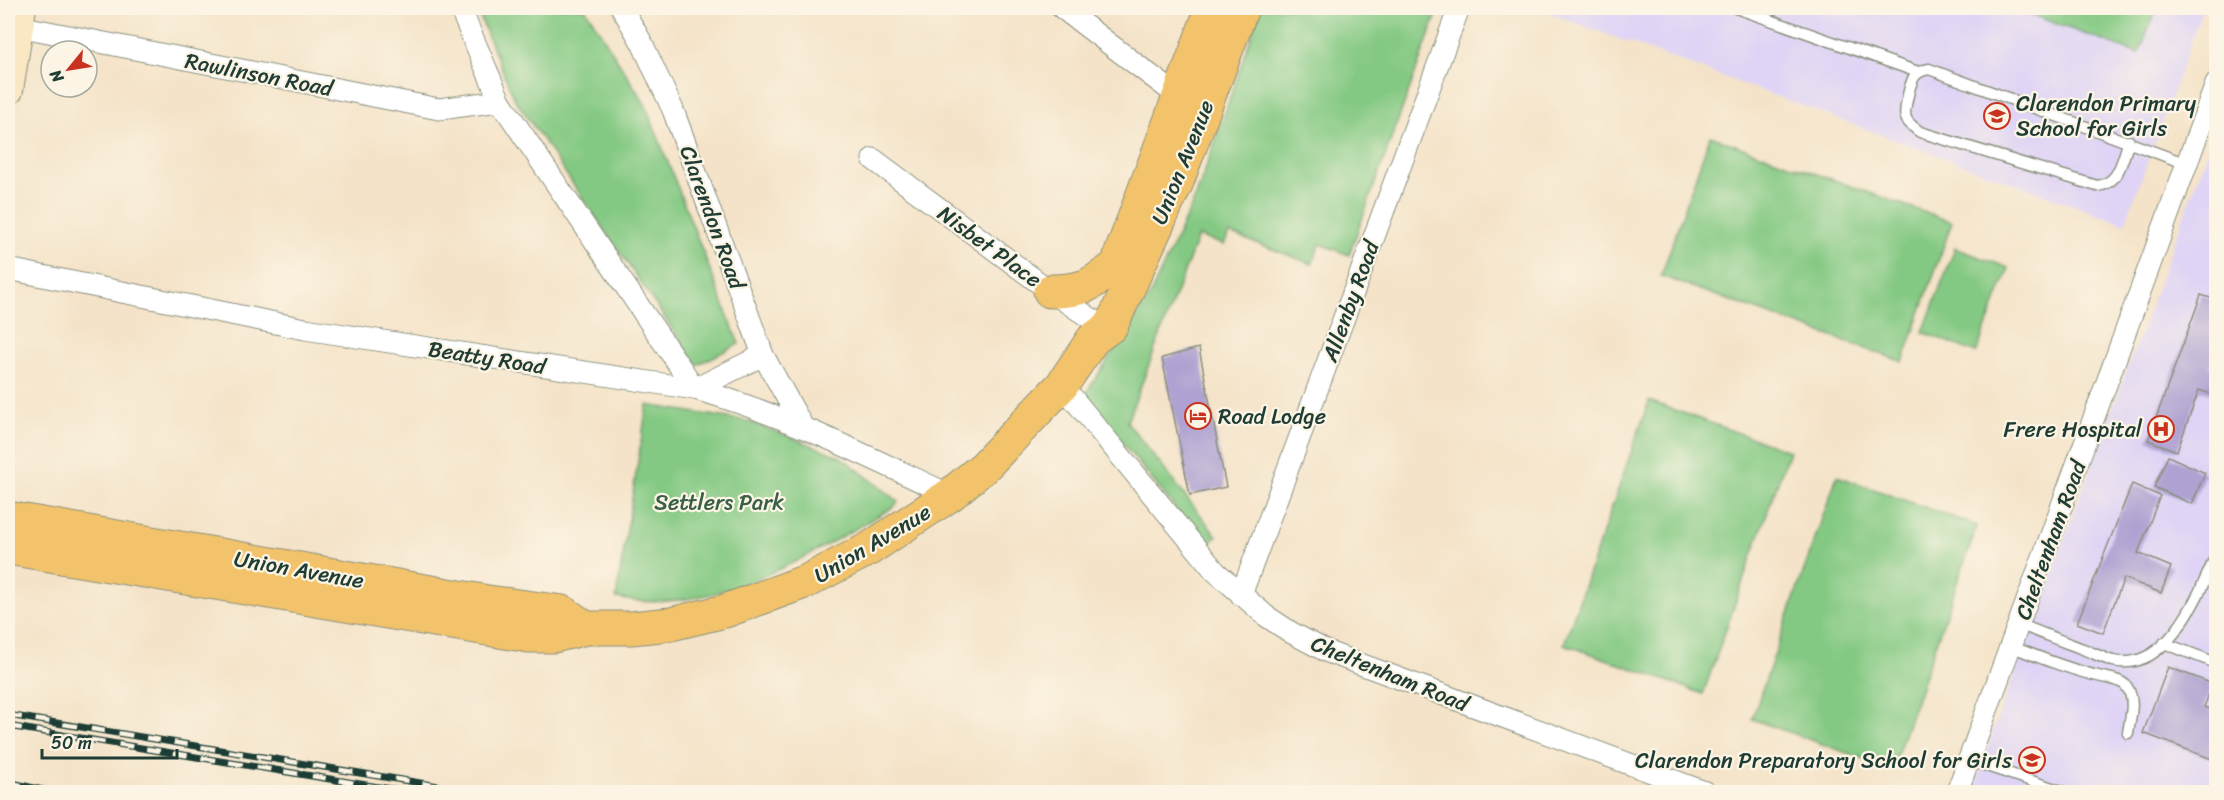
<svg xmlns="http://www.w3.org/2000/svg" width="2224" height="800" font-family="Sriracha,sans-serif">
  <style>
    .built { fill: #dfd4f5 }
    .green { fill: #84c983; stroke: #52835c; stroke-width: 1.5 }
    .building { fill: #afa2d2 }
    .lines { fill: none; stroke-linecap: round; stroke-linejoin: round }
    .lane-casing { stroke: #8a907e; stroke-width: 13 }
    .street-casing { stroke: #8a907e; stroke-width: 23 }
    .secondary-casing { stroke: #8a907e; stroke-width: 32 }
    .primary-casing { stroke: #8a907e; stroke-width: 35 }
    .lane { stroke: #fff; stroke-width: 10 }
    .street { stroke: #fff; stroke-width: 21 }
    .secondary { stroke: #fae7c3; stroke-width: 30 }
    .primary { stroke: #f2c36a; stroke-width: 33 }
    .rail-casing { stroke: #1f3d34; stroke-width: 7 }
    .rail { stroke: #fcf5e5; stroke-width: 4.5; stroke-dasharray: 14; stroke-linecap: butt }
    .labels { text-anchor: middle; stroke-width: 4.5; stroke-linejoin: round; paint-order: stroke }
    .street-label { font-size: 22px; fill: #1f3d34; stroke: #fcf5e5 }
    .poi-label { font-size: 22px; fill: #1f3d34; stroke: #fcf5e5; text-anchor: start }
    .park-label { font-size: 22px; fill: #386048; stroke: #fcf5e5 }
  </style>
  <rect width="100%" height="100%" fill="#fcf5e5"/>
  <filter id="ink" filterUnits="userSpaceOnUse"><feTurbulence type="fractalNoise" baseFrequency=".0167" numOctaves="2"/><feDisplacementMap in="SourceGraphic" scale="12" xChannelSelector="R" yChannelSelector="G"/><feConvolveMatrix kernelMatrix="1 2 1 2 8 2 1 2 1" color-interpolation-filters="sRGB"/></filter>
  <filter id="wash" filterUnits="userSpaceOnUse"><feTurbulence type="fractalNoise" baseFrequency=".008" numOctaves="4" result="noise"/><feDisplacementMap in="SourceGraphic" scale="24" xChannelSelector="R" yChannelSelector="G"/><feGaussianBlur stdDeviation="1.35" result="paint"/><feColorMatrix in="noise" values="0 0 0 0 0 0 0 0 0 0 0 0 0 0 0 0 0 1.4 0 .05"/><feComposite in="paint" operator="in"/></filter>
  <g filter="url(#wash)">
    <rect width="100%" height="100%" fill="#f4e3c8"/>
    <path class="built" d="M1535,8H2203L2125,224Z
      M2216,129V792H1973L1994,728Z"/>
    <path class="green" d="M476,8H585L645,104L739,344L697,365L514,98Z
      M1261,8H1439L1349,255L1320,244L1312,264L1229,233L1224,245L1198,236L1127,422L1217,536L1206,546L1084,396L1149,297L1196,196Z
      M2013,8H2156L2139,54Z
      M1710,136L1952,222L1903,362L1661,276Z
      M1955,248L2009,268L1976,353L1923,332Z
      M1649,401L1789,451L1703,694L1564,644Z
      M647,405L747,421L796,439L841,457L898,501L895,506C813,553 714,618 616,598Z
      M1837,476L1977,526L1892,769L1752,719Z"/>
    <g id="blocks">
      <path class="building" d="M2201,295L2217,300V350L2210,367L2217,369V396L2199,390L2177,451L2148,440Z
        M1199,348L1226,487L1190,495L1162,358Z
        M2168,456L2205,473L2192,504L2154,487Z
        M2132,484L2160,496L2138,553L2171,567L2161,593L2124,578L2103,633L2077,623Z
        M2168,667L2213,684L2204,707L2217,711V761L2143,733Z"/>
    </g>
  </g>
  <g filter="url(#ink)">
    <use href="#blocks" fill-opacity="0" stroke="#8a907e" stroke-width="1.5"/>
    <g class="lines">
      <defs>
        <path id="lane" d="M1736,8L1918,72
          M2129,141C2122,159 2120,184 2097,186L1920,132C1915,128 1908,124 1906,118C1903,112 1910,85 1913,79C1916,72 1923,70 1929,69L2187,164
          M2019,624C2040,633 2062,641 2083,649C2093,653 2103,658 2113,661C2168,673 2199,594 2216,555
          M2164,643L2216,663
          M2010,646C2041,658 2071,670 2102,677C2111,679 2122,680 2127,687C2136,701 2130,718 2128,733
          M1969,760L2064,792"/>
        <path id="street" d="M460,8L500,101L695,389L763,355
          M622,8L642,43L673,110L763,355L803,427
          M1062,8L1187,103
          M18,26L439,109L500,101
          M873,159L1050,291L1093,320L1111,326
          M8,269L305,329L695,389C784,414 866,456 950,495
          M1062,385L1215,571L1266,616L1292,633L1328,652L1705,792
          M1241,595L1459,8
          M1957,792L2216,84"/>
        <path id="secondary" d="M8,90L21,8"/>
        <path id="primary" d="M1120,256L1212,8
          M1050,291C1083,291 1089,286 1115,267
          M8,518L488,602L563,612L586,628
          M8,548L529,636H554L586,628H631L671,624L725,611L807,581L869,549L950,495L984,467L1062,385L1093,339L1111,326L1176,184L1242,8"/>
      </defs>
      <use href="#lane" class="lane-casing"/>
      <use href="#street" class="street-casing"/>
      <use href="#secondary" class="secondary-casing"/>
      <use href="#primary" class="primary-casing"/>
      <use href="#lane" class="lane"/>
      <use href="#street" class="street"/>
      <use href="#secondary" class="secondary"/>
      <use href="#primary" class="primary"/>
      <defs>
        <path id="rail" d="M8,715L475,792
          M8,726L409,792
          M8,782L51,792"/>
      </defs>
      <use href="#rail" class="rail-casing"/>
      <use href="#rail" class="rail"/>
    </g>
  </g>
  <defs>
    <symbol id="school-ring" viewBox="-11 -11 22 22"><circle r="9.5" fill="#fcf5e5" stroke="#c8321e" stroke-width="1.5"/><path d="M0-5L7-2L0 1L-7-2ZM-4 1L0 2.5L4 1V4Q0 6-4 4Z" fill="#c8321e"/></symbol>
    <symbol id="hotel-ring" viewBox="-11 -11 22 22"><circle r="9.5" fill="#fcf5e5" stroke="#c8321e" stroke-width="1.5"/><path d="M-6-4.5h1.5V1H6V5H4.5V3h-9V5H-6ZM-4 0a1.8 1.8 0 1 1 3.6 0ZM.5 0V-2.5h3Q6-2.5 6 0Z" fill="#c8321e"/></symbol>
    <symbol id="hospital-ring" viewBox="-11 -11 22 22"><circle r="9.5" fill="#fcf5e5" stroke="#c8321e" stroke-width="1.5"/><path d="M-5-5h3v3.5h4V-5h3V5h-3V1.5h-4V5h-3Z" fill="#c8321e"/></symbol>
  </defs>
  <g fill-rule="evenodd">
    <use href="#school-ring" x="1982" y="101" width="30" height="30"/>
    <use href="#hotel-ring" x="1183" y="401" width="30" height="30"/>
    <use href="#hospital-ring" x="2146" y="414" width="30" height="30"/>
    <use href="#school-ring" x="2017" y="745" width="30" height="30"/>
  </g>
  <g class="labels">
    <g class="street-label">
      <text transform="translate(259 74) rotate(11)" y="8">Rawlinson Road</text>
      <text transform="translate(1182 162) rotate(-68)" y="8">Union Avenue</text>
      <text transform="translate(713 217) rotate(70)" y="8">Clarendon Road</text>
      <text transform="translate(990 246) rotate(36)" y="8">Nisbet Place</text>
      <text transform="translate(1350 301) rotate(-70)" y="8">Allenby Road</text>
      <text transform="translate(487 357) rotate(9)" y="8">Beatty Road</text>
      <text transform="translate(2050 540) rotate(-70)" y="8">Cheltenham Road</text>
      <text transform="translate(872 543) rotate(-31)" y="8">Union Avenue</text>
      <text transform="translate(299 569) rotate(10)" y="8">Union Avenue</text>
      <text transform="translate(1390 673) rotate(22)" y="8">Cheltenham Road</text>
    </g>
    <g class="poi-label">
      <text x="2016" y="111">Clarendon Primary<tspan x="2016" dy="25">School for Girls</tspan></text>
      <text x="1218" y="424">Road Lodge</text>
      <text x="2142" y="437" text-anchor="end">Frere Hospital</text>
      <text x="2012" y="768" text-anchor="end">Clarendon Preparatory School for Girls</text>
    </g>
    <g class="park-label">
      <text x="719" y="510">Settlers Park</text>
    </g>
  </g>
  <rect width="2224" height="800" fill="none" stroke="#fcf5e5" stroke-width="30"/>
  <g transform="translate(69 69) rotate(240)"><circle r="28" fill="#fcf5e5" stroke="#a4ab9e" stroke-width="1.5"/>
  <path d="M0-4.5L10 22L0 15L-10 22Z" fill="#c8321e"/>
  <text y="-9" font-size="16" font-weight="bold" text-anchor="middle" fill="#1f3d34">N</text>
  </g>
  <path d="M42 749v9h135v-9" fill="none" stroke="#1f3d34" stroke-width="3"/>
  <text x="51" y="749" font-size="18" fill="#1f3d34" stroke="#fcf5e5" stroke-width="4.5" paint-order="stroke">50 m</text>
</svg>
